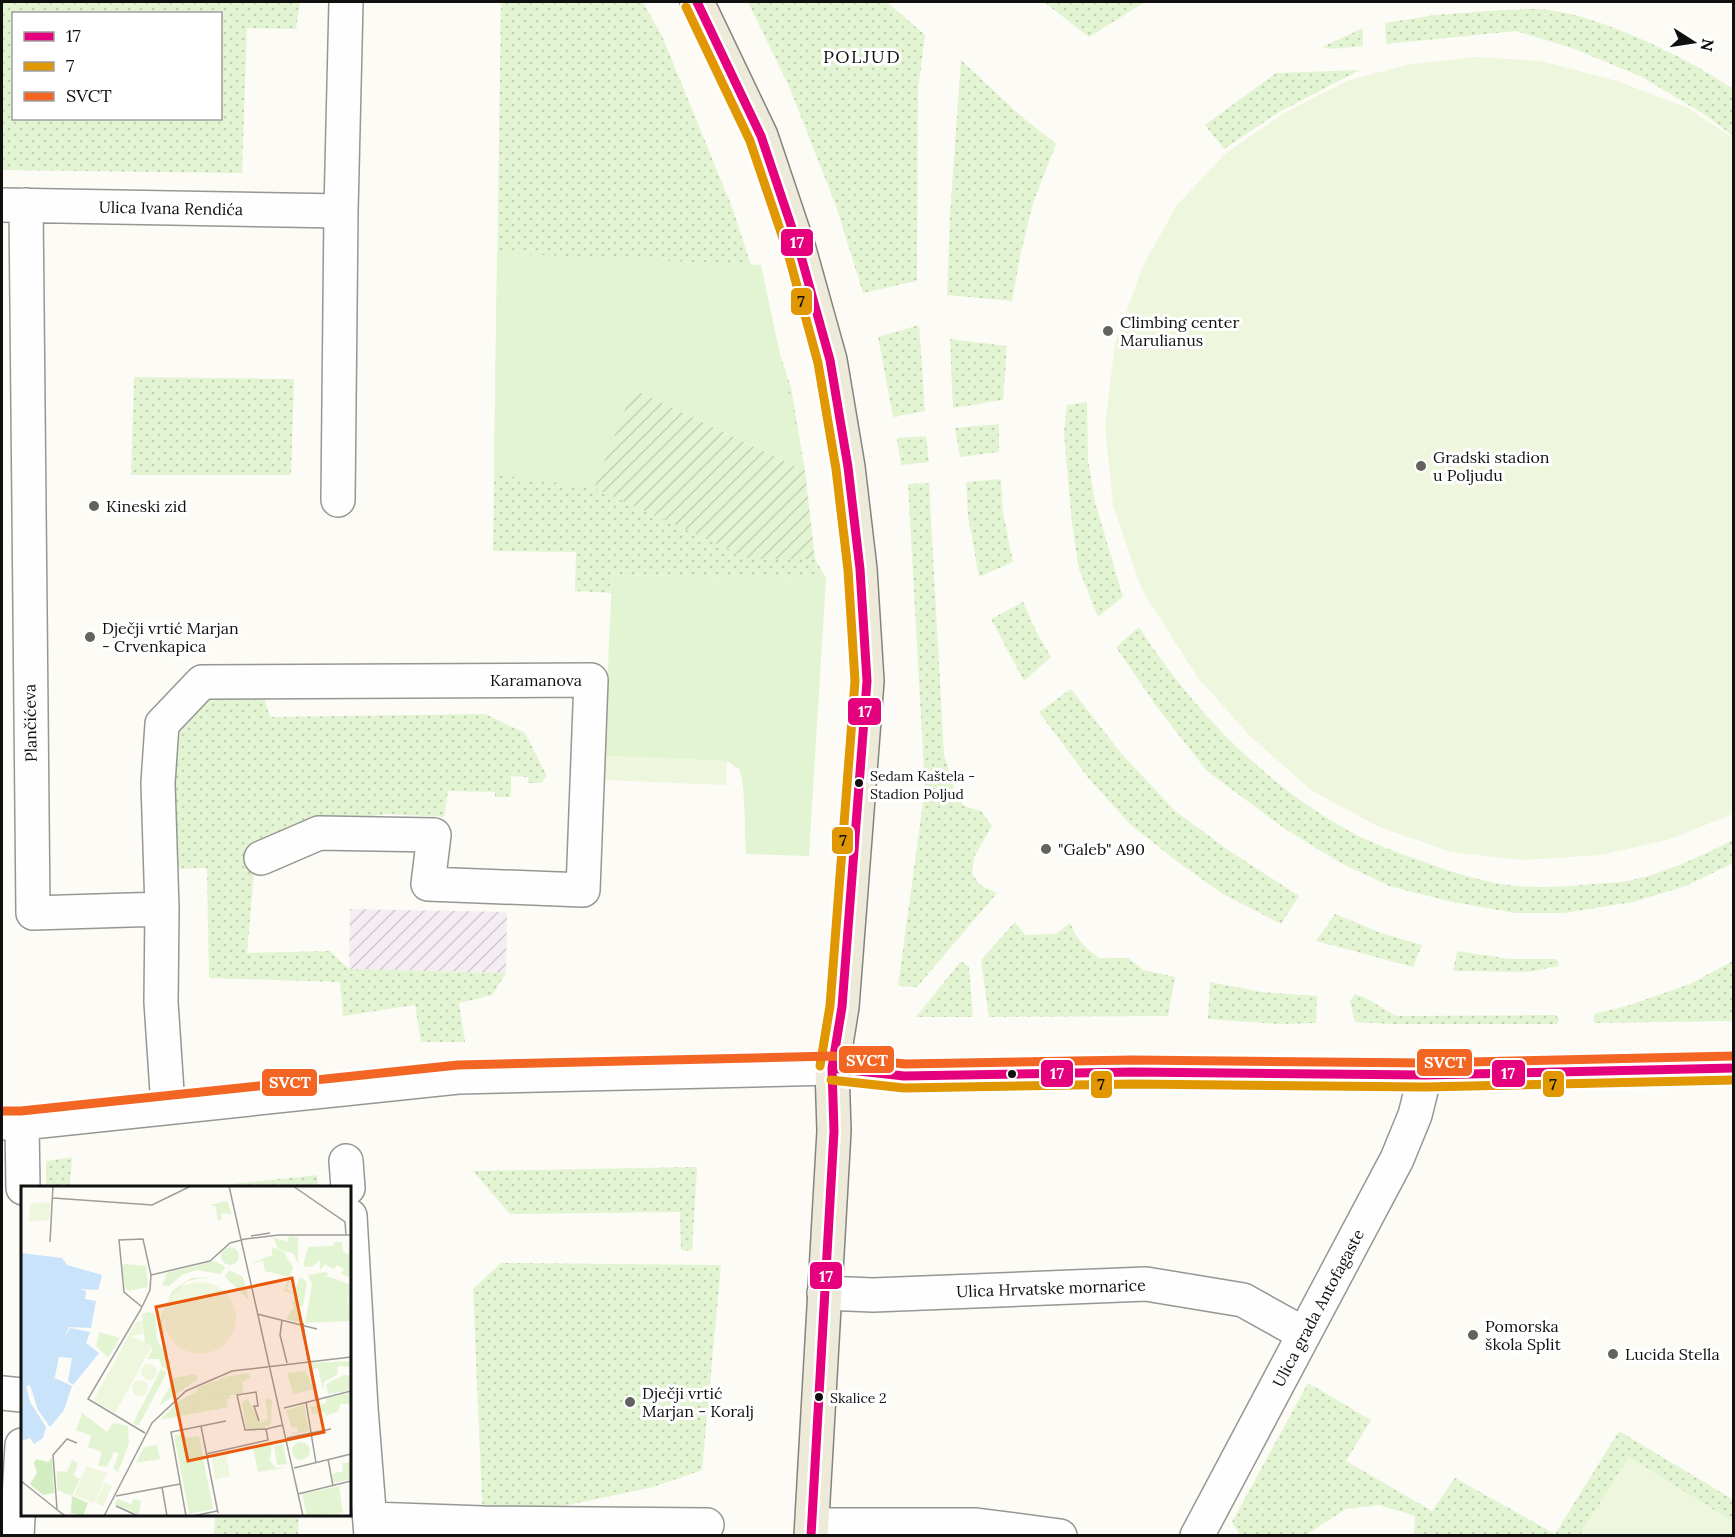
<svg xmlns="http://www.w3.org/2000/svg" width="1735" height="1537" font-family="Lora,serif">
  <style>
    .industrial { fill: url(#industrial-furrows) }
    .grass { fill: url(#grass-dots); fill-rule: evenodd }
    .park { fill: #e3f4d3 }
    .garden { fill: url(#garden-furrows) }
    .pitch { fill: #eef7dd }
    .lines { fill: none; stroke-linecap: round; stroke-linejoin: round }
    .minor-casing { stroke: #969693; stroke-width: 36 }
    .major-casing { stroke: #848380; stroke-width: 36 }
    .minor { stroke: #fffefe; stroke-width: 33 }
    .major { stroke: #eeead9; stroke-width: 33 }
    .bus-1-casing { stroke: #fff; stroke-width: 14 }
    .bus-2-casing { stroke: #fff; stroke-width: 14 }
    .bus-3-casing { stroke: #fff; stroke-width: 14 }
    .bus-1 { stroke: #e5007d; stroke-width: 9 }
    .bus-2 { stroke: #e09702; stroke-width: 9 }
    .bus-3 { stroke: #f26522; stroke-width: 9 }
    .poi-dot { fill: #636260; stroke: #fff; stroke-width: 2 }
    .bus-dot { fill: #101010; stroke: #fff; stroke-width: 2 }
    .labels { text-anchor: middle; stroke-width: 6; stroke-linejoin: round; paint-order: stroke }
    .bus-label { font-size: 14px; fill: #101010; stroke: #fff; text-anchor: start }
    .street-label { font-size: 16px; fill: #101010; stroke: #fff }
    .poi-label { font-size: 16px; fill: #101010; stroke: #fff; text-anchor: start }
    .neighbourhood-label { font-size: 18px; letter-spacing: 1.5px; fill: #101010; stroke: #fff }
    .inset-road { fill: none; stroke: #9e9d99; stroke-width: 1.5 }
    .view { fill: #e8590c; fill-opacity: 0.15; stroke: #e8590c; stroke-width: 3 }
    .inset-edge { fill: none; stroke: #101010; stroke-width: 3 }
    .line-badge { stroke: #fff; stroke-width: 2 }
    .badge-label { font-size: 16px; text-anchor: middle; font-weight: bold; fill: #fff }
    .pale-badge-label { font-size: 16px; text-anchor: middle; font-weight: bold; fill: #111 }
  </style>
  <defs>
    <pattern id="industrial-furrows" width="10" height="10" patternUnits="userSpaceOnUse" patternTransform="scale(1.5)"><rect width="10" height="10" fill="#f4eef2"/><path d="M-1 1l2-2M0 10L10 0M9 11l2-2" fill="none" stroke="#d0cbce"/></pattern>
    <pattern id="grass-dots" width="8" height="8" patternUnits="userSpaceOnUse" patternTransform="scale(1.5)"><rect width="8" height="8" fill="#e3f4d3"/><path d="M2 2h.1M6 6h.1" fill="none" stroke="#c2d0b4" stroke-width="1.8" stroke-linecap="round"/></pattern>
    <pattern id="garden-furrows" width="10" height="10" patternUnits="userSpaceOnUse" patternTransform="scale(1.5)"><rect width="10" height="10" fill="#e3f4d3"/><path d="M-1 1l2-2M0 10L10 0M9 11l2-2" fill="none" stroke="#c2d0b4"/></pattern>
  </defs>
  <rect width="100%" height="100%" fill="#fcfbf5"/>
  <path class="industrial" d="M350,909L507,912L506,973L349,969Z"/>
  <path class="grass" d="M2,2H300L296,29L247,28L242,173L2,170ZM14,14H220V118H14Z
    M501,2H643L662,36L732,207L791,388L805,471L634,389L750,559H815L826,578L612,575L611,593L575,591L576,552L493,551Z
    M748,2H887L925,35L918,90L917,281L863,293L836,206L789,86Z
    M1044,2H1145L1089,37Z
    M1503,10C1518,10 1534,8 1549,10C1604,17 1687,58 1733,89V136L1707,116L1642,77L1572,48L1516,31L1386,44L1385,23L1435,15Z
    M1363,28V46L1332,49L1322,47Z
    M961,60L1021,116L1056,144L1033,203L1021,252L1012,301L947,295L950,216Z
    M1360,70L1279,112L1224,149L1205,125L1276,73Z
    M919,325L925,411L893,417L878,337Z
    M950,339L1007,346L1003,400L953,408Z
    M134,377L294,379L291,475H131Z
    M1087,402L1088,460L1095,502L1123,597L1098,617L1079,569L1072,524L1064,433L1067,405Z
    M999,424V452L960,457L955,428Z
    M926,436L929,462L901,465L897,438Z
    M1001,479L1003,512L1013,562L979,577L968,516L966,482Z
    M929,483L944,754L954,788L964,806L981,811L992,826L974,857L972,874L980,885L997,893L917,987L898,986L925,788L908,484Z
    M1023,602L1038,635L1051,657L1024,681L991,619Z
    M1139,627C1190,707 1261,781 1344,828C1370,843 1399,853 1427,863C1455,873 1486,883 1515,886C1541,888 1566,887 1592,884C1605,883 1619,883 1632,880C1668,872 1701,856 1733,840V863L1686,886L1633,902L1564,913H1515L1448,901L1389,886L1341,863L1285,829L1207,771L1157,707L1116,647Z
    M1071,689L1120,752L1175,811L1228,850L1299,896L1281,924L1223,894L1174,859L1130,824L1089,779L1039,712Z
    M208,695L264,697L270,717L485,714L525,733L547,776L541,783H528V777L511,776V797H495V792L448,791L444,817L387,814L296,827L255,861L247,953L330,951L349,969L506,973L492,995L459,1003L465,1042H421L415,1005L343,1016L340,982L209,978L207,868L173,869L172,756L181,719Z
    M1335,914L1381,933L1422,945L1413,967L1316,941Z
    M1015,922L1025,935L1056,934L1070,923L1075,934L1087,949L1099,958H1128L1144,970L1175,977L1168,1016L989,1017L981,960Z
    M1457,951L1510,959H1556L1559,962L1558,966L1529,972L1453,971Z
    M961,961L969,967L973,1017H916Z
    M1733,961V1021L1594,1023V1014L1630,1005L1690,984Z
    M1210,982L1261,992L1317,996L1316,1023L1279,1024L1208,1019Z
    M1355,994C1371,999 1382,1009 1397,1016L1556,1015L1559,1020L1557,1024H1393L1355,1022L1350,1001Z
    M72,1157L70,1187H46V1161Z
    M697,1167L692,1251L681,1250L680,1212L510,1214L473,1171Z
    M317,1175L318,1187H204Z
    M501,1263L721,1265L702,1470L653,1487L483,1523L473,1289Z
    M1308,1383L1371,1420L1346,1461L1432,1511L1455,1478L1555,1534L1619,1431L1734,1500L1733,1522L1629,1457L1580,1535H1414L1415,1516L1379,1505L1346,1509L1306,1535H1240L1232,1522Z
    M215,1515H299L298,1535H214Z"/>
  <path class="park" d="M497,253L761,265L805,471L634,389L594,488L494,474Z
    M612,575L826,578L809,856L746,854C744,827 746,795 740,770L727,761L604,756Z"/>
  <path class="garden" d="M633,389L805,471L815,559H750L594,488Z"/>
  <path class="pitch" d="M1476,57L1541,61L1617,81L1688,108L1733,138V814L1670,839L1601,855L1523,860L1451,852L1377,826L1311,790L1250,736L1198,678L1142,590L1113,505L1105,426L1115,344L1142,268L1177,205L1226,153L1284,113L1347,81L1406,65Z
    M604,756L727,761L726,785L603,780Z
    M1629,1457L1733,1522V1535H1580Z"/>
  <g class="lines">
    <defs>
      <path id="minor" d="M2,205L341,211
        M26,205L33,913L162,909L161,1002L168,1107
        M338,500L341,211L346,2
        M162,909L158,783L162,724L202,682L591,680L583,890L428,884L434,835L319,833L261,858
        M2,1123H22L458,1077L832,1068L904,1076L1133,1072L1425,1075L1734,1068
        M22,1123L23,1188
        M346,1161L348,1188
        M350,1216L361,1408L371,1536
        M824,1293L873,1295L1146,1284L1243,1300L1304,1334
        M2,1393L22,1395
        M371,1519L483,1523L707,1525
        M812,1525H976L1060,1536
        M17,1536L22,1445
        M1197,1536L1397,1159L1415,1115L1425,1075"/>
      <path id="major" d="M697,2L761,136L799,249L830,360L848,467L860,569L867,681L842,1007L832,1068L834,1131L811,1536"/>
    </defs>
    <use href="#minor" class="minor-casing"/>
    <use href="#major" class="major-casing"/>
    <use href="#minor" class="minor"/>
    <use href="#major" class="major"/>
    <defs>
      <path id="bus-1" d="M697,2L761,136L799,249L830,360L848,467L860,569L867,681L842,1007L832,1068L834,1131L811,1536
        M832,1068L904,1076L1133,1072L1425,1075L1734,1068"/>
      <path id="bus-2" d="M686,7L750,141L788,253L818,363L836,469L848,570L855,681L830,1006L820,1066
        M831,1080L904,1088L1133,1084L1425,1087L1734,1080"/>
      <path id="bus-3" d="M2,1111H21L458,1065L832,1056L905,1064L1133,1060L1425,1063L1734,1056"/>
    </defs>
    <use href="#bus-1" class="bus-1-casing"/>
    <use href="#bus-2" class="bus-2-casing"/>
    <use href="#bus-3" class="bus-3-casing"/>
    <use href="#bus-1" class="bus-1"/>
    <use href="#bus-2" class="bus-2"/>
    <use href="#bus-3" class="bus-3"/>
  </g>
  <g class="poi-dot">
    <circle cx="1108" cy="331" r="6"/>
    <circle cx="1421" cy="466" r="6"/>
    <circle cx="94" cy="506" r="6"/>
    <circle cx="90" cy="637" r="6"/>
    <circle cx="1046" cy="849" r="6"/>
    <circle cx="1473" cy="1335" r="6"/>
    <circle cx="1613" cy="1354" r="6"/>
    <circle cx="630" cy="1402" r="6"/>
  </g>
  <g class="bus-dot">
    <circle cx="859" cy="783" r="5"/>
    <circle cx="1012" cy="1074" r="5"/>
    <circle cx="819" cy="1397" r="5"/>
  </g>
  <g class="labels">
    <g class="bus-label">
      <text x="870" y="781">Sedam Kaštela -<tspan x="870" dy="18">Stadion Poljud</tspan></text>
      <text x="830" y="1403">Skalice 2</text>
    </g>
    <g class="street-label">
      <text transform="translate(171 208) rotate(1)" y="6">Ulica Ivana Rendića</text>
      <text x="536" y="686">Karamanova</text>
      <text transform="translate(30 723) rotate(-91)" y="6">Plančićeva</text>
      <text transform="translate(1051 1288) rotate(-2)" y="6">Ulica Hrvatske mornarice</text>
      <text transform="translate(1318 1308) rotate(-62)" y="6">Ulica grada Antofagaste</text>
    </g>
    <g class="poi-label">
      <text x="1120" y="328">Climbing center<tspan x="1120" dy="18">Marulianus</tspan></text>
      <text x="1433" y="463">Gradski stadion<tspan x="1433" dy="18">u Poljudu</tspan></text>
      <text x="106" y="512">Kineski zid</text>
      <text x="102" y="634">Dječji vrtić Marjan<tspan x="102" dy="18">- Crvenkapica</tspan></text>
      <text x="1058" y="855">"Galeb" A90</text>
      <text x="1485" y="1332">Pomorska<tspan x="1485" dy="18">škola Split</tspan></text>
      <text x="1625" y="1360">Lucida Stella</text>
      <text x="642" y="1399">Dječji vrtić<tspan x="642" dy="18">Marjan - Koralj</tspan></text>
    </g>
    <g class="neighbourhood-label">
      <text x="862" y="63">POLJUD</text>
    </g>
  </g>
  <g transform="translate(21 1186)">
    <rect width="330" height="330" fill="#fcfbf5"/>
    <path d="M206,15L211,28L200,27L201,34L197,35L194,20L188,19ZM268,50L277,51V79L273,68L257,63L252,51L267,56ZM314,56H321L322,66L330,69V92L320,88L323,83L316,79L313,83L304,78L299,84V74L291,81L282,80L287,61L311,60ZM251,61L263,66L272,81L266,103L273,106L279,91L286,96L282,120L275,121L279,137L265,133L274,120L271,118L274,108L263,105L268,91L244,85L242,75L229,78L251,69ZM200 70a9 9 0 1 1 18 0a9 9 0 1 1-18 0ZM208,84L222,91L228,114L204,91ZM304,86L307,87L302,101L326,121L330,100V135L284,137L291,99L287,89ZM187,91L166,95L149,113L142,135L143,152L139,134L151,105L170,92ZM128,126L134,128L136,153L150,178L147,184L141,181L138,173H126L132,163L124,157L121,128ZM78,146L99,152L87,172L75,160ZM330,175V181L317,180L316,189L303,196L302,204L297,182L291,183L290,177ZM140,183L146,186L118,239H115L112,237ZM284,185L293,203L272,208L266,187ZM175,188L177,193L138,220L153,192ZM323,189H330V204L307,208L305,198ZM203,191L209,213H205L207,221L139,234L158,215ZM330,207V218H319L318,225L305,230L304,226L291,228L289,221L305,217V212ZM226,212L239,236L247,234L244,212L251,214L250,238L241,243H225L221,218ZM283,219L288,245L269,249L277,245L276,241L271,242L265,224ZM61,227L86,246L92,237L107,240L108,257L97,286L92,283L98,267L93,266L86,281L77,280L81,266L67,261L70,250L55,244ZM164,248L165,252L178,250L192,323L168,328L153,249ZM271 265a9 9 0 1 1 18 0a9 9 0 1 1-18 0ZM136,259L139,273L115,277L123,261ZM51,274L57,277L53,290L59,293L51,310L36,304V285L46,286Z" fill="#e3f4d3"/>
    <path d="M31,272L33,307L22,309L9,298L16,287L13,277L15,273L27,276ZM51,310L67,317L62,330L50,327Z" fill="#d2edc0"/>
    <path d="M194,75L204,81L200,88L176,84L161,89L148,100L141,99L146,87ZM228,187L229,192L221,196L223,207L207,210L203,191ZM194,195L190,211L199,213L200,222L180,226L176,202ZM251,257L249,275L255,282L269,281L237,286L232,262ZM262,258L266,278L256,279L253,260ZM330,276V293L313,297L311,288L322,285L321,277ZM318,300L322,327L286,330L281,308Z" fill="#e3f4d3"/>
    <path d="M106,78L125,80L127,101L108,105L104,102L101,79ZM306,90L330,99L324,127L313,119L315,112H303L305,102L301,100ZM97,313L110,318L113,313L120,315L118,329L93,318Z" fill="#e3f4d3"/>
    <path d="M20,16L30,17L28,34L8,36L9,18ZM143 132a36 36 0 1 1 72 0a36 36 0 1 1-72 0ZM121,135L123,148L110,150L131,160L113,192L103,187L113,193L94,227L72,215L115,136ZM120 186a8 8 0 1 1 16 0a8 8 0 1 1-16 0ZM111 202a8 8 0 1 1 16 0a8 8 0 1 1-16 0ZM205,268L209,290L194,294L191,270ZM65,280L86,287L73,317L53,310ZM84,296L91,300L82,320L74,317Z" fill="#eef7dd"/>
    <path d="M0,67L41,72L46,79L81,89L77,104L58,103L65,105L64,113L75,115L70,142L48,141L42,154L49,142L69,146L65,157L78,167L52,199L47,195L51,172L38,171L32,199L34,192L51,200L43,224L29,241L17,224L9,199L5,200L9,216L25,241L22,252L13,258L9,252L0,255Z" fill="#c8e3fa"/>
    <path class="inset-road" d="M208,0L282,330M272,0L324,36L325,49M32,12L131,19L170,0M230,50L249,47M29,56L32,0M121,121L103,106L98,54L122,53L130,89M236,128L296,143M261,134L259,149L266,177M282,137L287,174M289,183L295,213M285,216L295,277M263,222L330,205M238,235L233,220H237L235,206L216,209L224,244L245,243M180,240L197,327M124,247L67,213L120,123L129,104L130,89L189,75L209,57L224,53L258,49H330M266,252L310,243M185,268L247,254L245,243L262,239M307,273L312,300M273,282L330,268M0,295L44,330M141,301L146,330M277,308L330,295M95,310L159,298M95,320L117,330M36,323L32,269L46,253L56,257M83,330L131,237L165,205L211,185L330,171M165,330L150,246L205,235M172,330L196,325"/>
    <path class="view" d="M271,92L303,246L167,275L135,121Z"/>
    <rect width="330" height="330" class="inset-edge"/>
  </g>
  <g class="line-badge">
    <rect x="780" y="228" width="34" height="29" rx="6" fill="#e5007d"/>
    <rect x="790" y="287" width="23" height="29" rx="6" fill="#e09702"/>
    <rect x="847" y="697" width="35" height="29" rx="6" fill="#e5007d"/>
    <rect x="831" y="826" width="23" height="29" rx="6" fill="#e09702"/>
    <rect x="838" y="1045" width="57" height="29" rx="6" fill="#f26522"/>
    <rect x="1416" y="1048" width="57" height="29" rx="6" fill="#f26522"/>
    <rect x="1491" y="1059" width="35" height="29" rx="6" fill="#e5007d"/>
    <rect x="1040" y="1059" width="34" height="29" rx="6" fill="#e5007d"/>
    <rect x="261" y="1068" width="57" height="29" rx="6" fill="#f26522"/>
    <rect x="1542" y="1070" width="23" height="28" rx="6" fill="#e09702"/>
    <rect x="1090" y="1070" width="23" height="29" rx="6" fill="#e09702"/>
    <rect x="809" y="1261" width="34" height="29" rx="6" fill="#e5007d"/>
  </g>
  <g class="badge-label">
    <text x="797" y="248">17</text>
    <text x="865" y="717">17</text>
    <text x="867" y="1066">SVCT</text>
    <text x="1445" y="1068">SVCT</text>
    <text x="1508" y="1079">17</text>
    <text x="1057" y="1079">17</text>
    <text x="290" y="1088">SVCT</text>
    <text x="826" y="1282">17</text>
  </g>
  <g class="pale-badge-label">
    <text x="801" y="307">7</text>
    <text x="843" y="846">7</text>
    <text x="1553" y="1090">7</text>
    <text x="1101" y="1090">7</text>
  </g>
  <rect width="1735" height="1537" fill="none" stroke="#101010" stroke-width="6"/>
  <rect x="12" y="12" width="210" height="108" fill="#ffffff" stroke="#9f9f9f" stroke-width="1.5"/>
  <rect x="24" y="32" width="30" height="9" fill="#e5007d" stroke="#9f9f9f" stroke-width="1.5"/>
  <text x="66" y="42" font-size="18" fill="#101010">17</text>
  <rect x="24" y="62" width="30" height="9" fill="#e09702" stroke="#9f9f9f" stroke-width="1.5"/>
  <text x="66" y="72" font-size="18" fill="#101010">7</text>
  <rect x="24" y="92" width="30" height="9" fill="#f26522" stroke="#9f9f9f" stroke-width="1.5"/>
  <text x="66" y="102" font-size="18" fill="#101010">SVCT</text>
  <g transform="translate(1693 42) rotate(102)" stroke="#ffffff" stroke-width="4.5" paint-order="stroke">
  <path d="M0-4.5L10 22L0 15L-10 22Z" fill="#101010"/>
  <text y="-9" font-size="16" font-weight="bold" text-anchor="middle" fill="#101010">N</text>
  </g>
</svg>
